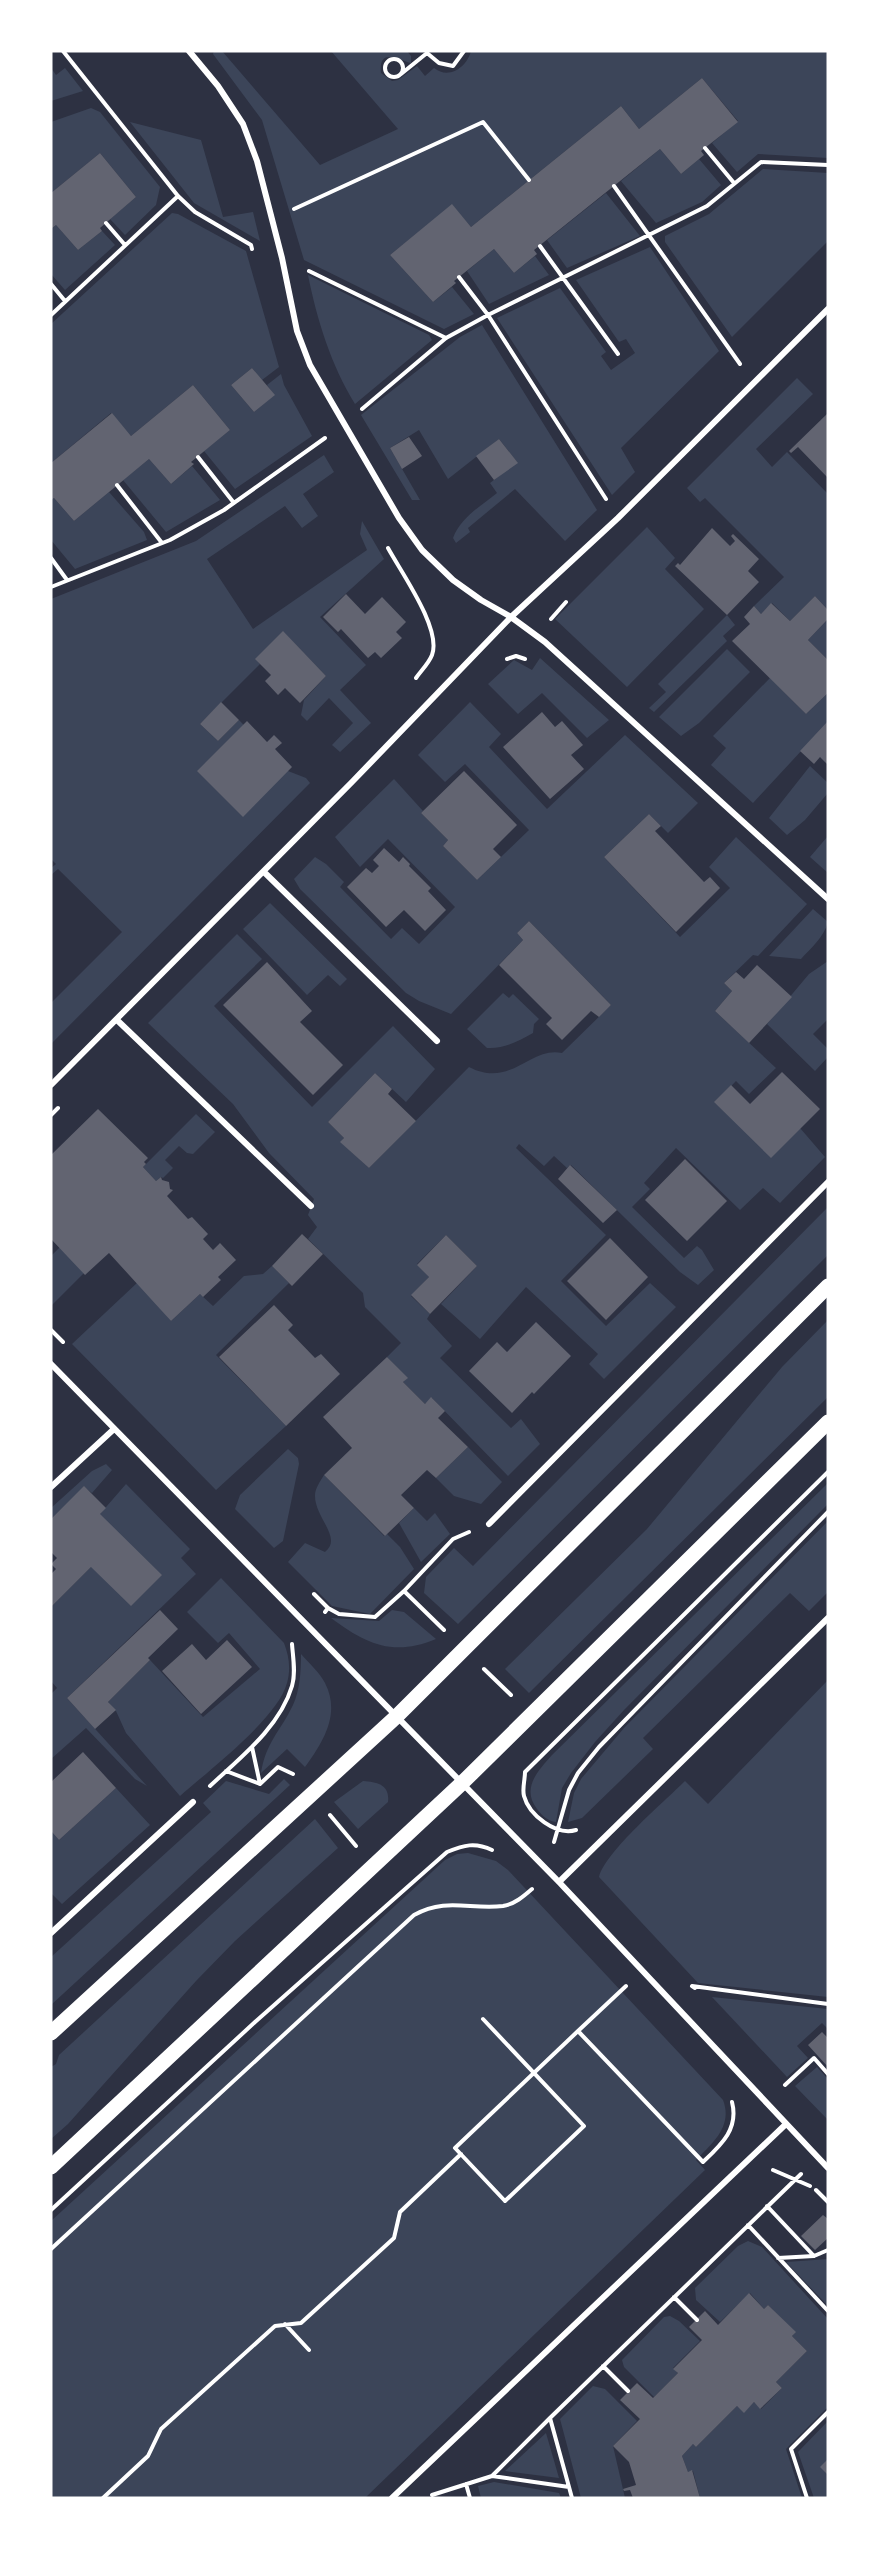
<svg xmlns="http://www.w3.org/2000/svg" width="879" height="2549" font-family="Lora,serif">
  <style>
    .green { fill: #3c4559 }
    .building { fill: #626471 }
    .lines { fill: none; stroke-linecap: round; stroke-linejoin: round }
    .path { stroke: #fff; stroke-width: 4 }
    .minor { stroke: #fff; stroke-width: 6 }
    .primary { stroke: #fff; stroke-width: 15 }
  </style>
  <rect width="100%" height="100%" fill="#2d3142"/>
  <path class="green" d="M214,51H222L320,165L398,129L331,51H407L411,56V63C400,61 378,46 381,73L392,81L398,80L417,66L425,76L434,68C449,80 467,67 471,51H828V158L758,154L737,172L712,143L738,121L702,78L639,129L621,106L471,227L452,205L390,255L433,302L452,287L474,314L444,329L304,260L262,120L213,54Z
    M51,68L56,75L65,68L83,91L51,101Z
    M91,108L100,112L160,187L156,205L125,235L110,219L136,197L100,153L51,193V122Z
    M130,122L201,140L223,217L253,212L260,241L194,203Z
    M660,149L681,174L699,159L721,185L702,202L656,223L621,181Z
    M763,169L828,173V241L732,337L665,242V236L709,214Z
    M606,193L640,236L567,268L547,240Z
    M172,213L178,214L246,251L279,367L262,380L252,368L231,385L254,412L274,395L267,385L281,374L284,385L312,436L235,489L204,451L230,430L193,385L131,436L111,413L51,463V324Z
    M56,225L78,250L102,231L115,245L65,290L51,274V229Z
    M650,247L719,351L621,448L635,472L612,495L497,318L560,288L606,352L601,356L611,370L635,353L626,339L619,342L576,280Z
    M494,249L514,273L535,256L549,275L489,304L467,271Z
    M308,275L429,335L432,340L355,404C331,365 317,320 308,275Z
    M482,325L597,510L565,541L515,489L468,528L470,532L456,543L453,538C461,517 481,506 497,493L490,483L517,462L499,439L448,479L419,430L390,448L420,500H412L361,415L460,337Z
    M797,378L813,394L756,449L772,467L787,452L828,494V610L815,596L790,621L772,603L761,614L754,606L784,577L705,498L700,502L687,488Z
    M324,455L334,472L303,494L318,516L302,528L285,506L207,559L253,629L367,550L360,534L362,521L384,559L320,617L366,665L340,690L371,723L340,752L332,745L353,723L329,698L307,721L301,715L304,700L326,676L283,632L256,659L260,664L200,724L218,741L239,720L288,771L306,778L310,783L51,1044V1003L122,932L58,869L51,875V868L56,864L51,859V599L196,541Z
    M149,459L171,484L192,466L220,500L166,532L123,480Z
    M109,492L144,532L147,540L75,569L51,540V500L54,498L74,521Z
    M647,527L675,558L665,569L704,609L627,687L555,619Z
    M727,615L735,625L723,636L727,641L654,712L649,708L666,692L658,684Z
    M828,619V660L808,640Z
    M727,649L750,672L699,723L681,736L659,717Z
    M540,658L609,720L587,738L542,693L518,714L488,684L514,660L532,670Z
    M770,678L806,714L828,693V722L753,803L711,765L726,748L713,736Z
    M470,702L501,734L489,747L547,809L625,735L698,803L668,833L649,814L604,857L680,937L730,888L709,867L736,837L807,904L758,956L753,955L724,983L732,991L715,1011L776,1068L749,1094L736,1081L715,1103L800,1128L825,1157L780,1203L763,1188L740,1210L676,1148L644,1183L650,1189L632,1207L684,1258L697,1246L702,1250L714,1270L698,1285L680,1272L571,1165L567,1168L554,1156L544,1166L519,1144L516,1148L606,1235L561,1281L606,1326L650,1283L676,1307L604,1379L589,1364L598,1354L526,1287L480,1339L441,1304L477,1266L446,1235L417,1264L429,1277L411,1296L430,1314L427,1319L452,1346L440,1358L511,1428L521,1419L540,1444L508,1476L432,1398L425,1404L403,1382L407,1378L387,1357L401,1343L365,1307L363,1293L308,1239L317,1227L308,1215L314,1199L269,1153L233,1104L148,1023L237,934L262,959L214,1006L312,1107L393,1026L435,1069L406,1102L375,1073L328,1122L344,1138L341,1142L369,1168L469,1067C511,1089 530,1046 562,1053L611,1005L529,921L517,933L523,940L451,1014L419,1001L406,993L300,889L294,879L315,857L326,864L344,882L340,887L391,939L402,928L419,944L455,907L388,839L360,867L335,837L394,779L423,811L421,813L448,840L443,846L477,880L529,830L465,764L445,782L418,755Z
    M810,766L828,783V793L805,820L787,835L769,818Z
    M828,836V873L810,857Z
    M270,903L347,979L340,986L328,975L307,995L243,929Z
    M813,909L828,922C824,937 811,948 801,959L769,956Z
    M828,961V1019L813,1034L828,1049V1057L815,1071L767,1024L809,974Z
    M503,993L509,998L513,994L539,1019L534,1024L533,1033C518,1041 505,1049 487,1048L467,1029Z
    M196,1114L215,1132L193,1154L187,1153L179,1146L165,1160L173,1168L163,1178L161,1177L156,1181L143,1167Z
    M828,1207V1255L458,1624L424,1593L426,1577L454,1548L473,1566Z
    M60,1247L84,1273L51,1306V1256Z
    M272,1266L289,1283L216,1355L286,1426L216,1490L72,1344L138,1282L171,1321L200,1294L213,1306L244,1276L263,1274Z
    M828,1320V1397L529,1693L505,1669L647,1529L782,1367Z
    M468,1447L502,1482L481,1504L454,1496L436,1478Z
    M288,1449L298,1458L299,1464L283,1541L274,1548L235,1509L240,1495Z
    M106,1464L112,1470L92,1493L84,1487L51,1519V1508L92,1471Z
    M324,1475L384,1536L387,1534L400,1547L414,1569L370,1614L332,1606L288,1562L305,1543L325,1552C343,1538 315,1518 315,1496C315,1488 320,1482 324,1475Z
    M828,1483V1504L624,1710L595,1742L571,1773L562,1788L556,1822C548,1821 542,1816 537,1809C521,1788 538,1771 552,1755Z
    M126,1484L190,1549L181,1558L196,1574L67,1698L147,1786L135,1779L86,1728L51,1759V1694L57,1688L51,1681V1607L91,1567L100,1514Z
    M414,1508L427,1521L435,1513L450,1534L421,1562L399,1523Z
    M828,1521V1592L809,1611L790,1593L643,1738L653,1749L582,1818L568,1822L574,1793L581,1779L624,1728Z
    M221,1578L284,1643C289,1656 291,1669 287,1683C278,1718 208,1771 180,1796L126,1733L116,1711L108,1702L150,1660L203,1717L260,1669L229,1633L218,1643L187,1612Z
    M392,1610L404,1612L436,1639C393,1657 366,1644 331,1618L379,1621Z
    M301,1654C309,1663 320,1673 325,1683C341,1714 323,1742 305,1767L287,1749L261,1773C266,1742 280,1732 293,1705C300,1690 301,1671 301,1654Z
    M828,1680V1997L698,1983L599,1877C606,1851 664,1802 685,1781L708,1804Z
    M284,1779L290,1785L51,2005V1957L211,1812L203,1803L226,1781L269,1794Z
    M363,1781C378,1782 390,1785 388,1802L358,1829L334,1802Z
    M116,1788L150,1825L62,1904L51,1893V1831L59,1840Z
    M315,1819L338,1848L235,1941L196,1981L68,2124L51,2139V2067L56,2064L59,2055Z
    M468,1853L496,1861L508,1870L723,2100C733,2126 713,2143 696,2160L705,2170L365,2498H51V2221L445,1860L457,1854Z
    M712,1997L828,2009V2029L822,2023L797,2046L808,2058L787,2077Z
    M817,2067L828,2079V2120L795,2086Z
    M748,2241L762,2247L828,2319V2407L786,2449L802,2498H700L693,2471L688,2472L682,2456L693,2444L696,2447L737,2406L744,2412L754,2402L761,2409L782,2388L776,2382L807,2351L792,2336L795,2332L768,2305L764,2309L750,2293L720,2322L696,2300L695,2288L738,2246Z
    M828,2259V2306L786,2262Z
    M670,2316L679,2321L700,2341L673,2368L678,2373L654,2397L624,2367L622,2360L664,2317Z
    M593,2386L605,2389L637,2421L613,2446L625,2498H581L560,2419Z
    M828,2421V2498H814L798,2452Z
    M546,2433L559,2478L505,2471Z
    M494,2482L559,2493L561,2498H481L478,2486Z"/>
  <path class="building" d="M702,78L738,122L701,151L704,155L681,174L660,149L534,250L537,254L514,273L494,249L454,281L456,283L433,302L390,255L452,204L471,227L621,106L639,129Z
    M100,153L136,197L100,228L102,231L78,250L56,225L51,229V193Z
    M252,368L275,395L254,412L231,385Z
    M193,385L230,430L191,462L194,464L171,484L149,459L74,521L54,498L51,500V463L112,413L131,436Z
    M828,413V478L798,447L791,453L789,451Z
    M409,437L422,456L402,469L390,448Z
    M499,439L518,463L494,480L476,456Z
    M712,528L730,546L735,541L731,536L733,534L759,559L748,571L759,582L727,615L675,566L678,563L680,565Z
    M346,594L365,614L382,597L406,622L396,632L402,638L381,658L375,652L368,658L341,629L338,632L323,617Z
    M815,596L828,610V619L808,640L828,660V693L806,714L732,641L750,624L744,617L754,606L761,614L771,603L790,621Z
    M283,631L326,676L300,703L285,688L278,695L265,681L271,675L255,659Z
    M221,702L239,720L218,741L200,724Z
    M542,712L555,727L562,721L583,745L571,755L584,769L550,799L503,747Z
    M247,721L267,742L274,735L282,743L275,749L292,767L243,817L197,771Z
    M828,721V765L820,757L814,764L800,751Z
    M464,771L517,825L493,849L501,857L477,880L443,846L448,840L421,813Z
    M649,814L661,826L655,831L704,882L710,877L720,888L676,932L604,857Z
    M384,848L399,862L403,857L410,864L409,866L431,888L428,891L446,910L425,931L404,910L386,927L347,887L366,868L372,873L379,866L373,860Z
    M529,921L611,1005L599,1017L591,1011L562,1040L546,1024L552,1018L499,965L523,940L517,933Z
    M267,962L312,1011L300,1022L343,1065L313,1095L223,1005Z
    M757,965L792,997L749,1043L715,1011L732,991L724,983L736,972L744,979Z
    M782,1072L820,1109L771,1158L714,1102L731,1085L750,1104Z
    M375,1073L392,1089L388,1094L416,1121L369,1168L340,1142L344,1138L328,1122Z
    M98,1109L148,1158L144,1162L146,1164L143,1167L156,1181L161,1177L162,1180L169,1182L170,1189L173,1190L167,1196L188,1219L192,1217L208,1234L203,1239L213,1250L220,1243L236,1260L218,1277L221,1280L203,1297L200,1294L171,1321L109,1253L85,1275L51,1239V1155Z
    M685,1159L727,1201L687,1241L645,1200Z
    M570,1165L617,1210L603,1223L558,1179Z
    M302,1234L323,1254L292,1286L272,1266Z
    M446,1235L477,1266L430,1314L411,1295L429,1277L417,1265Z
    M610,1238L648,1277L606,1320L567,1281Z
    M274,1305L293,1325L288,1330L315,1358L321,1354L340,1374L286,1426L219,1357Z
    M536,1322L571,1356L534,1394L532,1392L512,1413L469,1371L497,1342L507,1352Z
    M387,1357L408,1378L403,1382L425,1404L431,1397L445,1411L438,1418L468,1447L436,1478L427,1470L401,1495L414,1508L385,1536L324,1475L352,1448L323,1417Z
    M84,1486L106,1508L100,1514L162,1575L131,1606L91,1567L51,1607V1574L56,1569L51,1564L57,1558L51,1552V1519Z
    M160,1610L178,1629L148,1658L150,1660L108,1702L116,1710L95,1729L67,1698Z
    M227,1640L252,1667L201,1714L162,1671L192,1644L206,1660Z
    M83,1752L116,1788L59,1840L51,1831V1782Z
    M822,2032L828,2038V2067L808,2045Z
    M823,2215L828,2219V2238L815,2250L801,2236Z
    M749,2293L764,2309L768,2305L796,2332L792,2336L807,2351L776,2382L782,2388L760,2409L754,2402L744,2413L737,2406L696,2447L693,2444L682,2456L688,2472L692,2470L700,2498H633L630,2490L624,2491L623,2489L636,2485L629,2462L613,2446L640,2419L620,2400L637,2383L653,2398L678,2373L673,2369L702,2340L689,2327L705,2311L718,2325Z
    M828,2459V2475L820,2467Z"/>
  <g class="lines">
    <path class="path" d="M63,51L178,196L195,212L251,245L252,249
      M385 68a9 9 0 1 1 18 0a9 9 0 1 1-18 0Z
      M401,74L427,53L439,63L453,66L464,51
      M705,148L734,183
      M614,186L740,364
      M294,209L483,122L529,180
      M106,223L125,245
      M540,246L618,354
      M309,271L446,338
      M459,277L488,315L606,499
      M51,284L65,301
      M51,315L178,196
      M362,409L446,338L488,315L707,206L761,162L828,165
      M198,457L234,503
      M117,485L162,543
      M388,548C401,572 442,629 432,655C429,663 421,671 416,678
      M51,558L67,580
      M51,587L170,540L224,510L325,438
      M551,619L566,602
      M507,659L516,656L525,659
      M51,1115L58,1108
      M51,1330L63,1342
      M404,1591L453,1539L469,1532
      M314,1594L328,1608L325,1612
      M328,1608L339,1614L375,1617L404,1591L444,1630
      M484,1669L511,1695
      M252,1747L260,1784
      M226,1771L260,1784L278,1767L293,1774
      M210,1786C240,1758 280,1727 292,1686C296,1673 293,1658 292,1644
      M330,1815L356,1846
      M576,1830C556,1836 529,1815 524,1796C522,1789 525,1780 525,1772L828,1472
      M554,1842L569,1790L578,1773L599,1747L828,1512
      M626,1986L578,2031L703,2162C721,2145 739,2129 732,2102
      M695,1988L692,1986L828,2004
      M483,2019L584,2126L505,2201L455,2148L578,2031
      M785,2085L814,2058L828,2074
      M773,2170L810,2186
      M816,2190L828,2202
      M767,2206L814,2256
      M51,2210L255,2022L447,1852C464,1845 475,1842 492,1850
      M748,2225L828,2311
      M51,2249L414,1915C446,1897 470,1910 503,1906C515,1904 524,1896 532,1889
      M778,2258L814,2256L828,2250
      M674,2297L697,2320
      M285,2324L309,2350
      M603,2366L628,2391
      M492,2476L550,2418
      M466,2484L470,2498
      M569,2487L572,2498
      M432,2495L492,2476L569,2487L550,2418L801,2174
      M103,2498L148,2456L161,2429L275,2326L301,2323L394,2238L400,2212L461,2154
      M807,2498L791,2449L828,2412"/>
    <path class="minor" d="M189,51L218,86L243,124L257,161L282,258L297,331L310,365L399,518L422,550L453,580L481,600L511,617L545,642L828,899
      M264,872L437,1041
      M117,1020L311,1206
      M51,1085L352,782L511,617L618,518L828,309
      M51,1364L559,1882L828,2168
      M51,1487L114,1429
      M489,1524L828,1182
      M559,1882L828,1618
      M51,1933L193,1802
      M392,2498L786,2124"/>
    <path class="primary" d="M51,2033L397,1716L828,1286
      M51,2167L461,1784L828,1422"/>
  </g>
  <rect width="879" height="2549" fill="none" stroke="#ffffff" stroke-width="105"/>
</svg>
